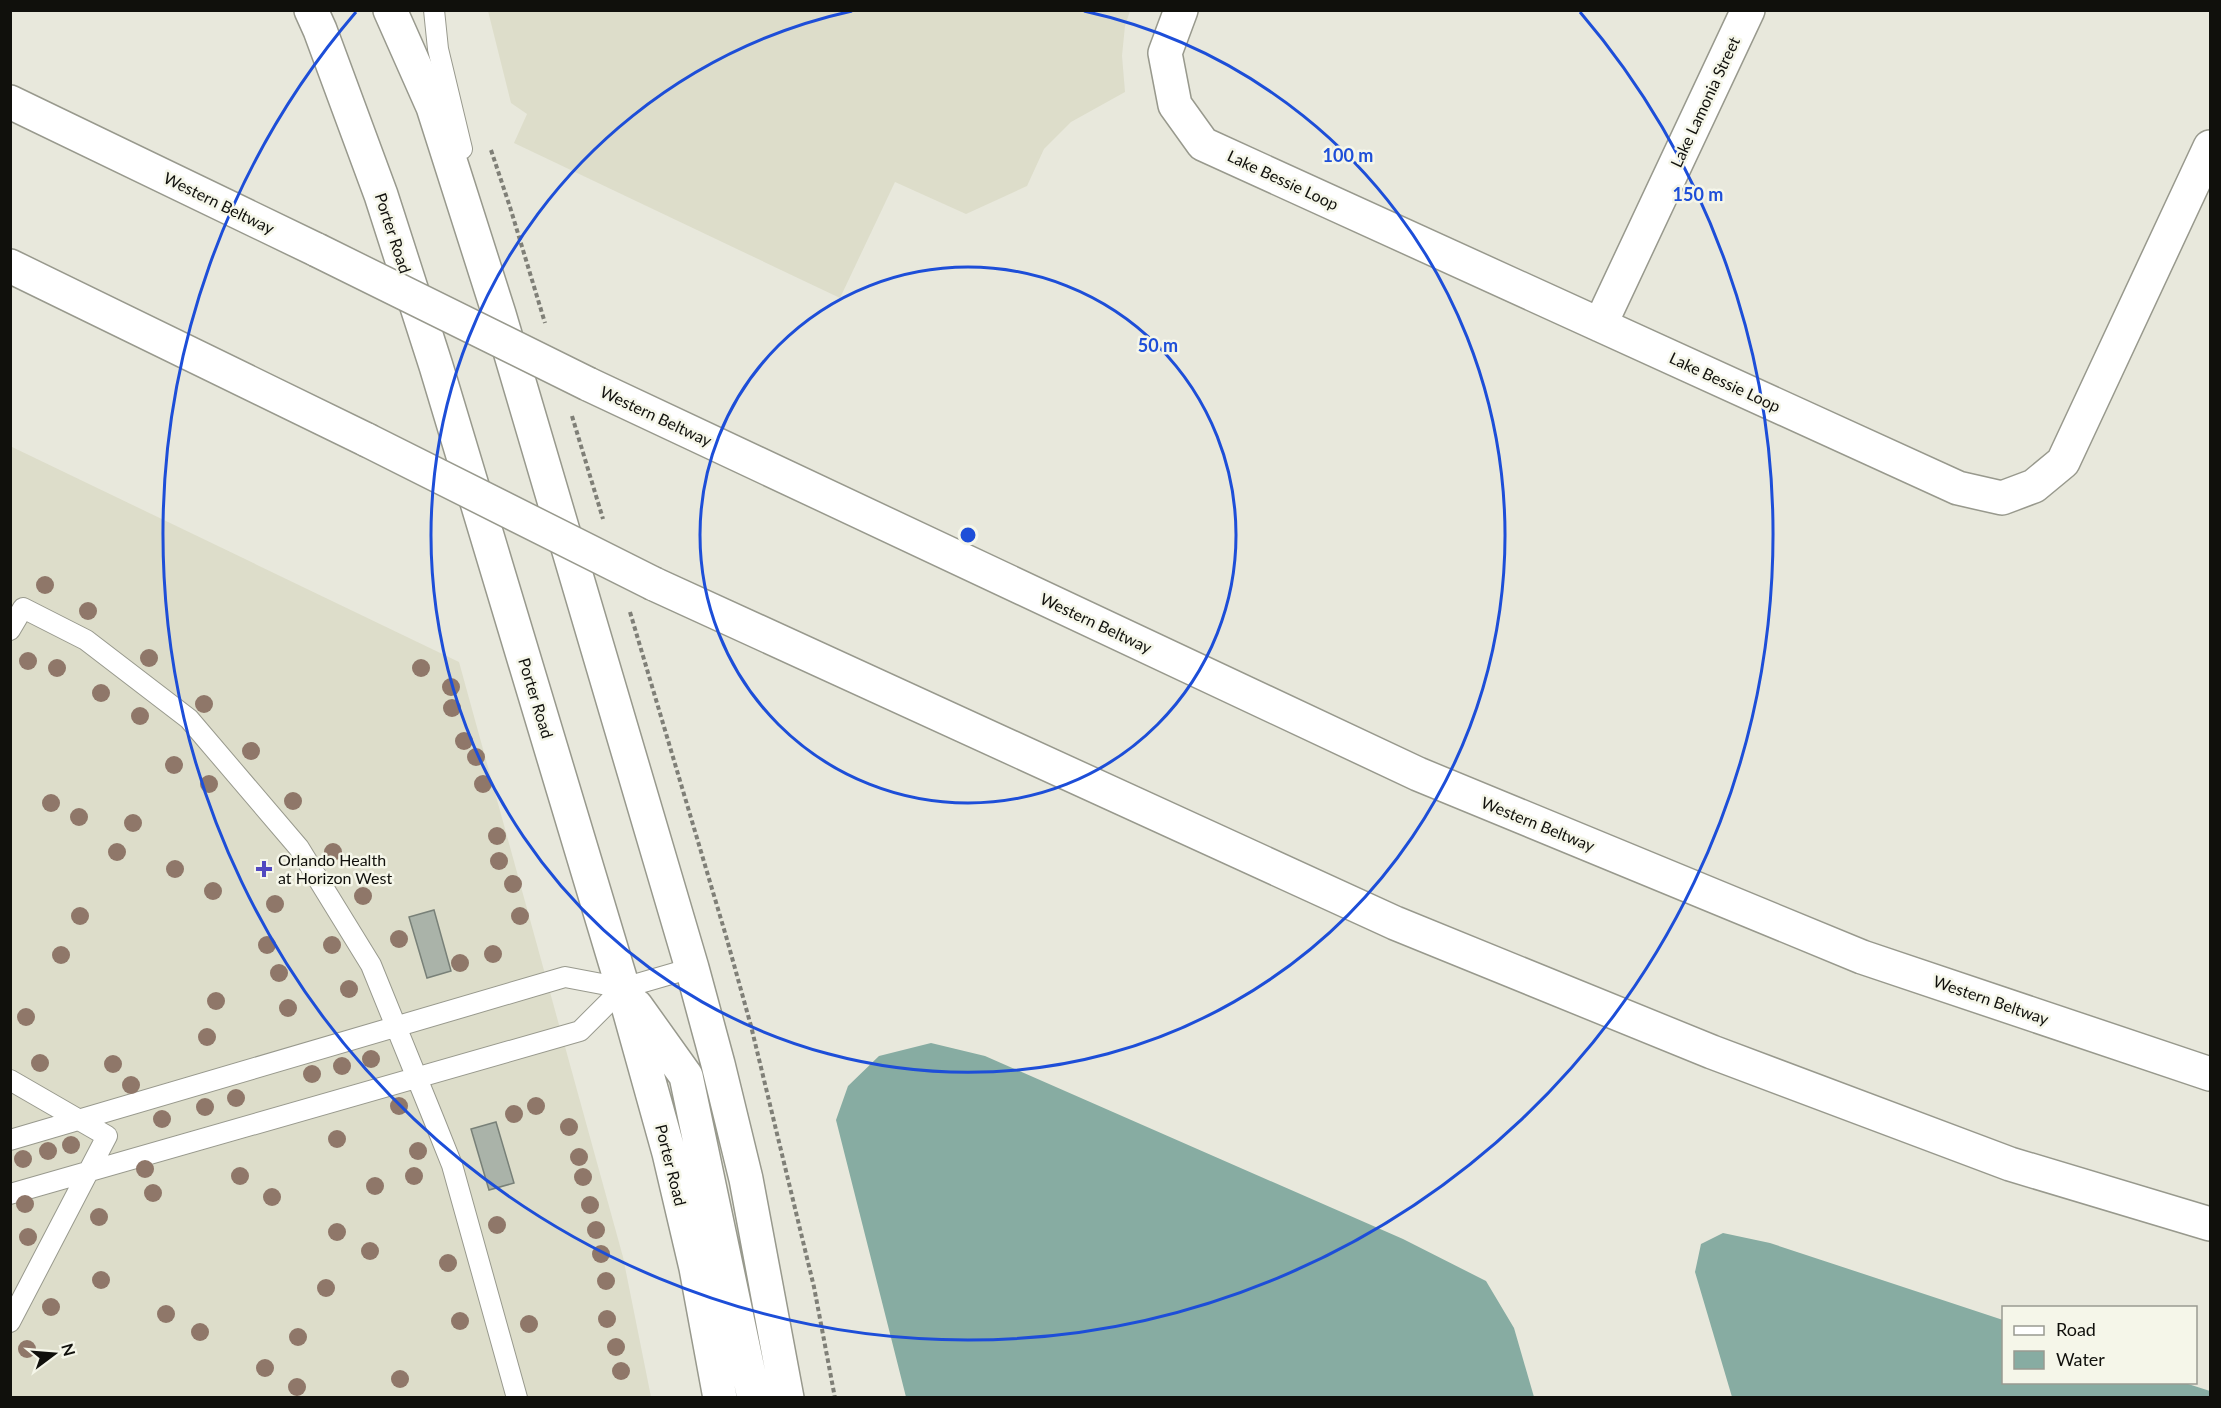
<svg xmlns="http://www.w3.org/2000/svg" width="2221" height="1408" font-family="Lato,sans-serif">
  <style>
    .built { fill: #ddddca }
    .water { fill: #87aca2 }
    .building { fill: #aab3a9; stroke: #788078; stroke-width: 1.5 }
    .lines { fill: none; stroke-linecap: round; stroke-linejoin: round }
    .service-casing { stroke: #98998d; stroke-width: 22 }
    .minor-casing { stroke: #98998d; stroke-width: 36 }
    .tertiary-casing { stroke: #98998d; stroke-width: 36 }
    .motorway-casing { stroke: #98998d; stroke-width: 36 }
    .path { stroke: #7f7f77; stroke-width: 4; stroke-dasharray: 4.5 3; stroke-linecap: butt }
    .service { stroke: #fff; stroke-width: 20 }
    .minor { stroke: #fff; stroke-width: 33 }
    .tertiary { stroke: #fff; stroke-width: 33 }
    .motorway { stroke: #fff; stroke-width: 33 }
    .motorway-bridge-casing { stroke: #98998d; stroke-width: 36; stroke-linecap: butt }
    .motorway-bridge { stroke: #fff; stroke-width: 33 }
    .tree { fill: #8f7769 }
    .ring { fill: none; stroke: #1d4ed8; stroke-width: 3 }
    .poi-dot { fill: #5149c0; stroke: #f5f6e9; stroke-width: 2 }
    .labels { text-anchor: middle; stroke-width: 5; stroke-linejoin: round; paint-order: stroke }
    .street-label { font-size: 16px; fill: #10100c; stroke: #f5f6e9 }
    .poi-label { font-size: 16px; fill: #10100c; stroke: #f5f6e9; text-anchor: start }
    .centre { fill: #1d4ed8; stroke: #f5f6e9; stroke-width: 3 }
    .ring-label { font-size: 18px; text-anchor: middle; font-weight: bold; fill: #1d4ed8; stroke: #f5f6e9; stroke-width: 5; stroke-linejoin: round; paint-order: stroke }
  </style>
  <rect width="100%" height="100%" fill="#e8e8dc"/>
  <path class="built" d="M488,11H1130L1125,26L1122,56L1125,92L1071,122L1044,149L1027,186L966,214L895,182L840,298L514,143L527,114L511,103Z
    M10,446L459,662L623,1257L651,1397H11Z"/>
  <path class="water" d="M931,1043L985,1056L1403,1239L1486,1281L1514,1328L1534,1397H906L836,1120L848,1086L879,1056Z
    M1723,1233L1770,1243L2003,1320L2004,1382L2185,1383L2210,1391V1397H1732L1695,1272L1701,1244Z"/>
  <path class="building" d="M434,910L451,971L427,978L409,917Z
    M496,1122L514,1183L489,1190L471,1129Z"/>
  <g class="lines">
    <defs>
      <path id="service" d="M434,10L438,49L462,149
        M10,630L23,608L86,640L189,719L299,848L371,965L434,1120L452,1165L517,1398
        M623,988L692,968
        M10,1080L107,1136L10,1322
        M10,1140L565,977L623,988L580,1031L10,1194"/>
      <path id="minor" d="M1181,10L1165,53L1175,105L1203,144L1958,488L2002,498L2034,486L2063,462L2210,147
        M1600,325L1748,10"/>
      <path id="tertiary" d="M311,10L320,30L381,195L436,366L623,988L669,1153L696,1268L720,1398
        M390,10L433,107L499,314L692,968L718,1064L746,1179L787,1398
        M636,1006L686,1076L754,1398"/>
      <path id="motorway" d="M10,102L317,250
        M10,266L367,440
        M588,384L1418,774L1862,957L2210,1074
        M654,584L1395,923L1712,1052L2010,1164L2210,1224"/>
    </defs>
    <use href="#service" class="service-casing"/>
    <use href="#minor" class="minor-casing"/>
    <use href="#tertiary" class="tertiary-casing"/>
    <use href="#motorway" class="motorway-casing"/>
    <path class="path" d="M491,150L510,207L545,323
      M572,416L603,519
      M630,612L726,936L751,1026L814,1287L835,1398"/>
    <use href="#service" class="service"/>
    <use href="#minor" class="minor"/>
    <use href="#tertiary" class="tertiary"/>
    <use href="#motorway" class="motorway"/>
    <defs>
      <path id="motorway-bridge" d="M317,250L588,384
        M367,440L654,584"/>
    </defs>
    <use href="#motorway-bridge" class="motorway-bridge-casing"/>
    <use href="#motorway-bridge" class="motorway-bridge"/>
  </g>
  <g class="tree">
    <circle cx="45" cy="585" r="9"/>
    <circle cx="88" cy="611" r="9"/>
    <circle cx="149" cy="658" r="9"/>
    <circle cx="28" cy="661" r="9"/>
    <circle cx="57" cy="668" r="9"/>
    <circle cx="421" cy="668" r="9"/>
    <circle cx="451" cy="687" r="9"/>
    <circle cx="101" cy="693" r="9"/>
    <circle cx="204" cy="704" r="9"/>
    <circle cx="452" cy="708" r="9"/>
    <circle cx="140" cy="716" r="9"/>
    <circle cx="464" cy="741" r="9"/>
    <circle cx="251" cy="751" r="9"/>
    <circle cx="476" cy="757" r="9"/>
    <circle cx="174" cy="765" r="9"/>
    <circle cx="209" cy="784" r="9"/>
    <circle cx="483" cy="784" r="9"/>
    <circle cx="293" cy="801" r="9"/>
    <circle cx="51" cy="803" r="9"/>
    <circle cx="79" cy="817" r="9"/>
    <circle cx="133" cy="823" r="9"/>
    <circle cx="497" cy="836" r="9"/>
    <circle cx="117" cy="852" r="9"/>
    <circle cx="333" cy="852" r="9"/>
    <circle cx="499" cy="861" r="9"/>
    <circle cx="175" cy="869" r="9"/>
    <circle cx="513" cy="884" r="9"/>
    <circle cx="213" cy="891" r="9"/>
    <circle cx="363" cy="896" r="9"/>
    <circle cx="275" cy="904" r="9"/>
    <circle cx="80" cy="916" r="9"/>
    <circle cx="520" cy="916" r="9"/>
    <circle cx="399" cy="939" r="9"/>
    <circle cx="267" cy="945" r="9"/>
    <circle cx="332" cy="945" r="9"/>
    <circle cx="493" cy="954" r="9"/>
    <circle cx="61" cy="955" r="9"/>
    <circle cx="460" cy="963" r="9"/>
    <circle cx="279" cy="973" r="9"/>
    <circle cx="349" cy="989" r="9"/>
    <circle cx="216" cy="1001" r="9"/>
    <circle cx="288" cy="1008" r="9"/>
    <circle cx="26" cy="1017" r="9"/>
    <circle cx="207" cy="1037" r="9"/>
    <circle cx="371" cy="1059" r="9"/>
    <circle cx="40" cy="1063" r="9"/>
    <circle cx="113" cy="1064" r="9"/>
    <circle cx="342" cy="1066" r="9"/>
    <circle cx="312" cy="1074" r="9"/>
    <circle cx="131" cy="1085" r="9"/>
    <circle cx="236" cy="1098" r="9"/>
    <circle cx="399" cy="1106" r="9"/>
    <circle cx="536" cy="1106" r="9"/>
    <circle cx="205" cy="1107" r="9"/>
    <circle cx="514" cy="1114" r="9"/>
    <circle cx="162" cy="1119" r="9"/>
    <circle cx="569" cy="1127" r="9"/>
    <circle cx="337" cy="1139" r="9"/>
    <circle cx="71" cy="1145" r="9"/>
    <circle cx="48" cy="1151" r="9"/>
    <circle cx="418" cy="1151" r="9"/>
    <circle cx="579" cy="1157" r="9"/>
    <circle cx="23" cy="1159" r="9"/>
    <circle cx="145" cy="1169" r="9"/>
    <circle cx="240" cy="1176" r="9"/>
    <circle cx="414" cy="1176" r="9"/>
    <circle cx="583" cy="1177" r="9"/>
    <circle cx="375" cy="1186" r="9"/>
    <circle cx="153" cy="1193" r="9"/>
    <circle cx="272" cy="1197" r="9"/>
    <circle cx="25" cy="1204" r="9"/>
    <circle cx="590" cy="1205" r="9"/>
    <circle cx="99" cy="1217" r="9"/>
    <circle cx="497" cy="1225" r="9"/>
    <circle cx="596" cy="1230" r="9"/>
    <circle cx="337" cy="1232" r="9"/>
    <circle cx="28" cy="1237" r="9"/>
    <circle cx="370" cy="1251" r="9"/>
    <circle cx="601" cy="1254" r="9"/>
    <circle cx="448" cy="1263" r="9"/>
    <circle cx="101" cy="1280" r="9"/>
    <circle cx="606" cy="1281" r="9"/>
    <circle cx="326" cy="1288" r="9"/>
    <circle cx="51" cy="1307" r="9"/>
    <circle cx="166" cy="1314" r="9"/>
    <circle cx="607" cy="1319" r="9"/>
    <circle cx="460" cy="1321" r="9"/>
    <circle cx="529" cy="1324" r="9"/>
    <circle cx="200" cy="1332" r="9"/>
    <circle cx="298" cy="1337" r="9"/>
    <circle cx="616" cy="1347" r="9"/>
    <circle cx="27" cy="1349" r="9"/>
    <circle cx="265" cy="1368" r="9"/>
    <circle cx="621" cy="1371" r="9"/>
    <circle cx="400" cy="1379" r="9"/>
    <circle cx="297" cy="1387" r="9"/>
  </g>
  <g class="ring">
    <circle cx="968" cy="535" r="268"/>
    <path d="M1084 11A537 537 0 1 1 852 11"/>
    <path d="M1580 12A805 805 0 1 1 356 12"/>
  </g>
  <path class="poi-dot" d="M261 860h6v6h6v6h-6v6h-6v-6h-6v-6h6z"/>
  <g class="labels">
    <g class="street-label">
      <text transform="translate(1705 102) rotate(-65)" y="6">Lake Lamonia Street</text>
      <text transform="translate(1283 180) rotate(25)" y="6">Lake Bessie Loop</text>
      <text transform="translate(219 203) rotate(26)" y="6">Western Beltway</text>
      <text transform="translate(393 233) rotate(72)" y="6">Porter Road</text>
      <text transform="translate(1725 382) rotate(25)" y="6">Lake Bessie Loop</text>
      <text transform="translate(656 416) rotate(25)" y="6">Western Beltway</text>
      <text transform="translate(1096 623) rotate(25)" y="6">Western Beltway</text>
      <text transform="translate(536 698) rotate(73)" y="6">Porter Road</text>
      <text transform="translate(1538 824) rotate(22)" y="6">Western Beltway</text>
      <text transform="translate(1991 1000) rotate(19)" y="6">Western Beltway</text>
      <text transform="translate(671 1165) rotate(76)" y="6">Porter Road</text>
    </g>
    <g class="poi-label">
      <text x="278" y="866">Orlando Health<tspan x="278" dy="18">at Horizon West</tspan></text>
    </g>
  </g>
  <circle cx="968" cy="535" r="9" class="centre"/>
  <g class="ring-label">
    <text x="1348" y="162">100 m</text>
    <text x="1698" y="201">150 m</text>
    <text x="1158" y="352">50 m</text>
  </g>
  <rect width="2221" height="1408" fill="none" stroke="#10100c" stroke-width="24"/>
  <rect x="2002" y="1306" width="195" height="78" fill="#f5f6e9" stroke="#999a91" stroke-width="1.5"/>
  <rect x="2014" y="1326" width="30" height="9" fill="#ffffff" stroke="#999a91" stroke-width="1.5"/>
  <text x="2056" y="1336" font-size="18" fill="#10100c">Road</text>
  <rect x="2014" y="1351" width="30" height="18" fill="#87aca2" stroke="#999a91" stroke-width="1.5"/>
  <text x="2056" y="1366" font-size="18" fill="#10100c">Water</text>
  <g transform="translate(54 1354) rotate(74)" stroke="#f5f6e9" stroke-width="4.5" paint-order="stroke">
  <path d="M0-4.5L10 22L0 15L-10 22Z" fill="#10100c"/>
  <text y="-9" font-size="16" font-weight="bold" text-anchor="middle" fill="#10100c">N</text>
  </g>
</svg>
